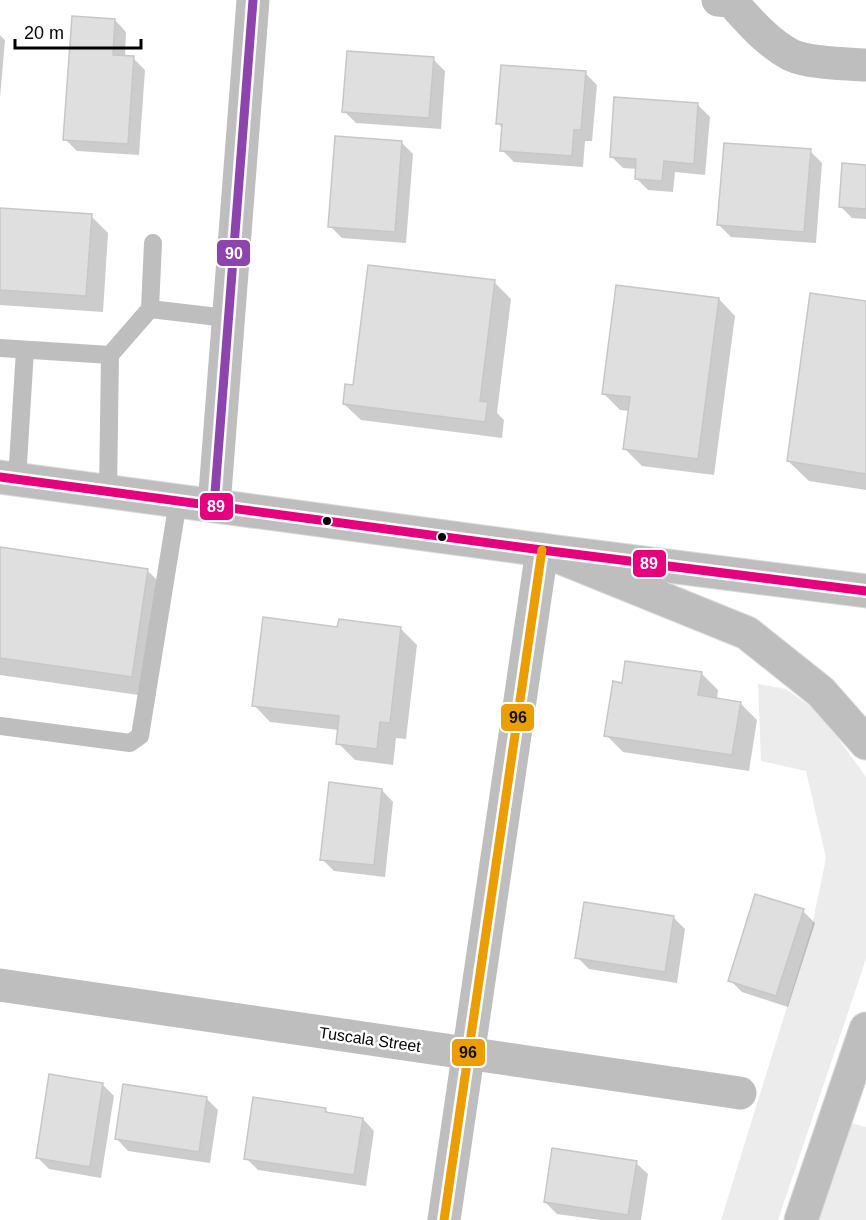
<svg xmlns="http://www.w3.org/2000/svg" width="866" height="1220" viewBox="0 0 866 1220" font-family="Helvetica,sans-serif">
  <style>
    .green { fill: #ececec }
    .shadow { fill: #0003 }
    .building { fill: #dfdfdf; stroke: #c7c7c7; stroke-width: 1.5 }
    .lines { fill: none; stroke-linecap: round; stroke-linejoin: round }
    .primary-casing { stroke: #dbdbdb; stroke-width: 35 }
    .highway-casing { stroke: #dbdbdb; stroke-width: 35 }
    .lane { stroke: #bebebe; stroke-width: 18 }
    .street { stroke: #bebebe; stroke-width: 33 }
    .primary { stroke: #bebebe; stroke-width: 33 }
    .highway { stroke: #bebebe; stroke-width: 33 }
    .bus-1-casing { stroke: #fff; stroke-width: 14 }
    .bus-2-casing { stroke: #fff; stroke-width: 14 }
    .bus-3-casing { stroke: #fff; stroke-width: 14 }
    .bus-1 { stroke: #e5007d; stroke-width: 9 }
    .bus-2 { stroke: #8e44ad; stroke-width: 9 }
    .bus-3 { stroke: #eb9e00; stroke-width: 9 }
    .bus-dot { fill: #000; stroke: #fff; stroke-width: 2 }
    .labels { text-anchor: middle; stroke-width: 5; stroke-linejoin: round; paint-order: stroke }
    .street-label { font-size: 16px; fill: #000; stroke: #fff }
    .line-badge { stroke: #fff; stroke-width: 2 }
    .badge-label { font-size: 16px; text-anchor: middle; font-weight: bold; fill: #fff }
    .pale-badge-label { font-size: 16px; text-anchor: middle; font-weight: bold; fill: #111 }
  </style>
  <rect width="100%" height="100%" fill="#fff"/>
  <!-- green -->
  <path class="green" d="M 758,684 L 786,689 L 820,713 L 866,777 L 866,959 L 778,1220 L 721,1220 L 812,926 L 826,858 L 806,771 L 761,761 Z
    M 851,1123 L 866,1127 L 866,1220 L 816,1220 Z"/>
  <!-- shadow -->
  <path class="shadow" d="M 115,20 L 126,32 L 125,57 L 133,58 L 145,70 L 139,155 L 77,151 L 65,139 Z
    M 0,35 L 5,40 L 0,98 Z
    M 433,59 L 445,71 L 441,129 L 356,123 L 344,111 Z
    M 585,73 L 597,85 L 592,141 L 585,141 L 583,167 L 514,162 L 502,150 L 503,129 L 498,123 Z
    M 698,105 L 710,117 L 705,175 L 675,172 L 673,192 L 648,190 L 636,178 L 637,169 L 623,168 L 611,156 Z
    M 401,142 L 413,154 L 406,243 L 342,238 L 330,226 Z
    M 810,151 L 822,163 L 816,243 L 731,237 L 719,225 Z
    M 866,167 L 866,219 L 852,218 L 840,206 Z
    M 0,210 L 91,216 L 108,233 L 103,312 L 0,305 Z
    M 494,282 L 511,299 L 497,413 L 504,420 L 502,438 L 361,420 L 344,404 L 355,387 Z
    M 719,299 L 735,316 L 714,475 L 642,466 L 625,449 L 630,411 L 620,410 L 603,393 Z
    M 866,303 L 866,490 L 809,481 L 788,461 Z
    M 0,548 L 147,570 L 168,591 L 152,697 L 0,675 Z
    M 400,628 L 417,645 L 406,739 L 396,738 L 393,765 L 355,760 L 338,743 L 339,730 L 270,722 L 254,705 L 339,629 Z
    M 701,673 L 718,690 L 717,699 L 740,703 L 757,720 L 749,771 L 623,752 L 606,735 L 623,684 Z
    M 382,790 L 393,802 L 385,877 L 334,871 L 322,859 Z
    M 803,911 L 815,923 L 788,1007 L 742,992 L 730,980 Z
    M 673,917 L 685,929 L 677,983 L 589,969 L 577,957 Z
    M 102,1084 L 114,1096 L 101,1178 L 49,1169 L 38,1158 Z
    M 206,1098 L 218,1110 L 210,1163 L 128,1151 L 117,1139 Z
    M 325,1109 L 330,1114 L 363,1119 L 374,1131 L 366,1186 L 258,1170 L 246,1158 Z
    M 636,1163 L 648,1174 L 641,1220 L 600,1220 L 557,1214 L 545,1202 Z"/>
  <!-- building -->
  <path class="building" d="M 72,16 L 115,19 L 113,55 L 134,56 L 128,144 L 63,140 Z
    M 347,51 L 434,57 L 429,118 L 342,112 Z
    M 501,65 L 586,71 L 581,130 L 574,130 L 572,156 L 500,151 L 502,124 L 496,124 Z
    M 614,97 L 698,103 L 694,164 L 664,161 L 662,181 L 635,179 L 636,159 L 610,157 Z
    M 335,136 L 402,141 L 395,232 L 328,227 Z
    M 724,143 L 811,149 L 804,232 L 717,225 Z
    M 842,163 L 866,165 L 866,209 L 839,207 Z
    M 0,208 L 92,214 L 86,296 L 0,290 Z
    M 368,265 L 495,280 L 480,401 L 488,402 L 485,422 L 343,404 L 345,384 L 353,385 Z
    M 616,285 L 719,298 L 698,459 L 623,449 L 630,397 L 602,394 Z
    M 810,293 L 866,301 L 866,474 L 787,461 Z
    M 0,547 L 148,569 L 132,677 L 0,658 Z
    M 263,617 L 337,627 L 339,619 L 401,627 L 390,723 L 380,722 L 377,749 L 336,744 L 339,716 L 252,706 Z
    M 625,661 L 702,672 L 698,695 L 741,702 L 732,755 L 604,736 L 613,681 L 622,683 Z
    M 329,782 L 382,789 L 374,865 L 320,860 Z
    M 755,894 L 804,909 L 776,996 L 728,981 Z
    M 584,902 L 674,916 L 665,972 L 575,958 Z
    M 49,1074 L 103,1083 L 90,1167 L 36,1158 Z
    M 123,1084 L 207,1097 L 199,1152 L 115,1139 Z
    M 253,1097 L 326,1108 L 325,1112 L 363,1118 L 354,1175 L 244,1159 Z
    M 552,1148 L 637,1161 L 628,1215 L 544,1202 Z"/>
  <g class="lines">
    <!-- primary casing -->
    <g class="primary-casing">
      <path id="primary" d="M 0,477 L 542,550 L 866,591"/>
    </g>
    <!-- highway casing -->
    <g class="highway-casing">
      <path id="highway" d="M 542,550 L 747,633 L 821,692 L 866,743
        M 801,1220 L 866,1029"/>
    </g>
    <!-- lane -->
    <path class="lane" d="M 150,309 L 153,243
      M 0,348 L 110,355 L 150,309 L 227,318
      M 17,480 L 25,350
      M 108,492 L 110,355
      M 0,726 L 130,743 L 140,736 L 178,501"/>
    <!-- street -->
    <path class="street" d="M 718,0 L 731,1 C 749,21 767,42 791,55 C 807,63 847,64 866,65
      M 214,506 L 253,0
      M 0,985 L 740,1093
      M 444,1220 L 542,550"/>
    <!-- primary -->
    <use href="#primary" class="primary"/>
    <!-- highway -->
    <use href="#highway" class="highway"/>
    <!-- bus-1 casing -->
    <g class="bus-1-casing">
      <path id="bus-1" d="M 0,477 L 542,550 L 866,591"/>
    </g>
    <!-- bus-2 casing -->
    <g class="bus-2-casing">
      <path id="bus-2" d="M 214,506 L 253,0"/>
    </g>
    <!-- bus-3 casing -->
    <g class="bus-3-casing">
      <path id="bus-3" d="M 444,1220 L 542,550"/>
    </g>
    <!-- bus-1 -->
    <use href="#bus-1" class="bus-1"/>
    <!-- bus-2 -->
    <use href="#bus-2" class="bus-2"/>
    <!-- bus-3 -->
    <use href="#bus-3" class="bus-3"/>
  </g>
  <!-- markers -->
  <g class="bus-dot">
    <circle cx="327" cy="521" r="5"/>
    <circle cx="442" cy="537" r="5"/>
  </g>
  <g class="labels">
    <!-- street labels -->
    <g class="street-label">
      <text transform="translate(370 1039) rotate(8)" y="6">Tuscala Street</text>
    </g>
  </g>
  <g class="line-badge">
    <rect x="216" y="239" width="35" height="28" rx="6" fill="#8e44ad"/>
    <rect x="199" y="492" width="35" height="29" rx="6" fill="#e5007d"/>
    <rect x="632" y="549" width="35" height="29" rx="6" fill="#e5007d"/>
    <rect x="500" y="703" width="35" height="29" rx="6" fill="#eb9e00"/>
    <rect x="451" y="1038" width="35" height="29" rx="6" fill="#eb9e00"/>
  </g>
  <g class="badge-label">
    <text x="234" y="259">90</text>
    <text x="216" y="512">89</text>
    <text x="649" y="569">89</text>
  </g>
  <g class="pale-badge-label">
    <text x="518" y="723">96</text>
    <text x="468" y="1058">96</text>
  </g>
  <!-- scale -->
  <path d="M15 39v9h126v-9" fill="none" stroke="#000000" stroke-width="3"/>
  <text x="24" y="39" font-size="18" fill="#000000" stroke="#ffffff" stroke-width="4.5" paint-order="stroke">20 m</text>
</svg>
